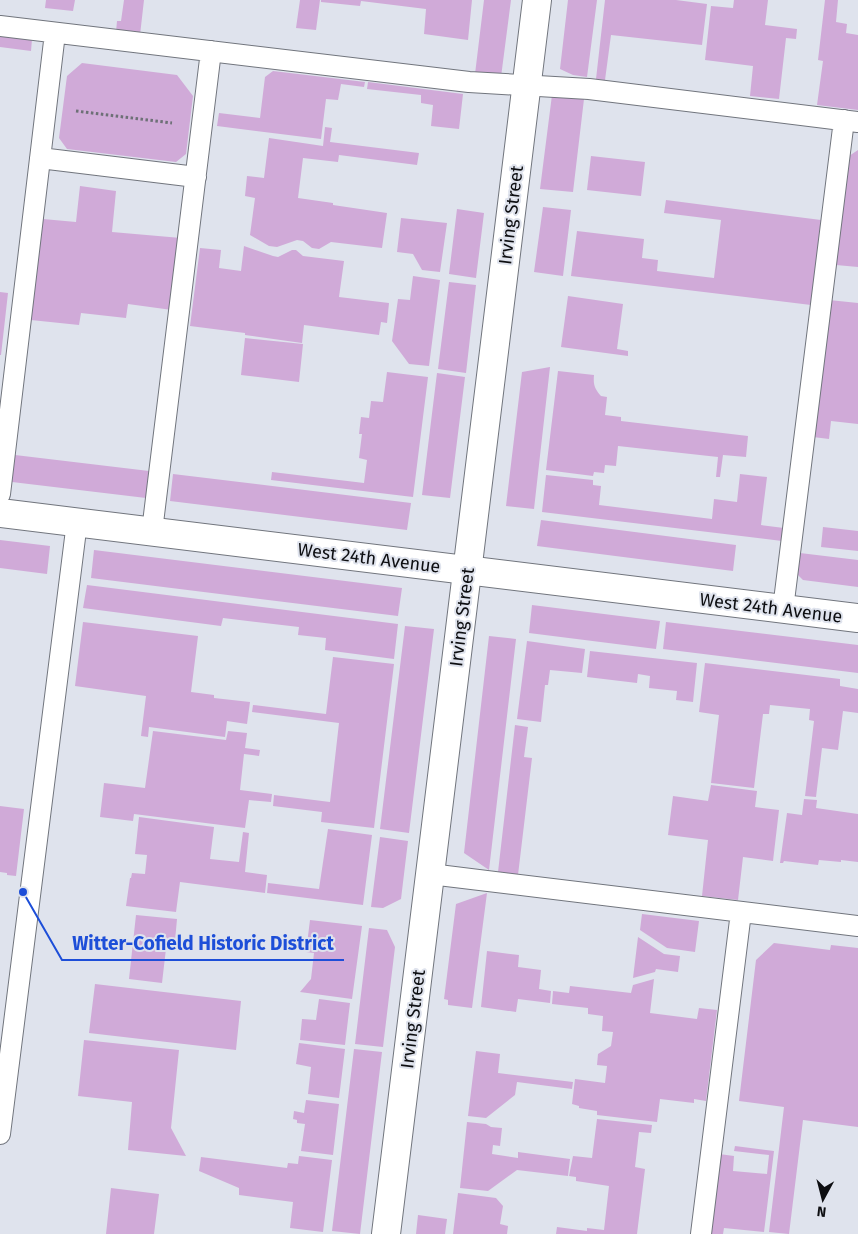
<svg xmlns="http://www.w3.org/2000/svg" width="858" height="1234" viewBox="0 0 858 1234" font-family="'Fira Sans',sans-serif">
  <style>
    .green { fill: #d0aad8 }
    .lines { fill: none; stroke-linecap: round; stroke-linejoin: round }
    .lane-casing { stroke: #71757d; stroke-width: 22 }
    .street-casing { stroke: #71757d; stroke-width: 30 }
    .secondary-casing { stroke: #71757d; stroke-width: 30 }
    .path { stroke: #6d7076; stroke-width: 3; stroke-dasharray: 2.5 2.5; stroke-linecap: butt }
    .lane { stroke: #fff; stroke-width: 20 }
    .street { stroke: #fff; stroke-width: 28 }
    .secondary { stroke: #fff; stroke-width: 28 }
    .labels { text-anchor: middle; stroke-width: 4; stroke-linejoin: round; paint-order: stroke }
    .street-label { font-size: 18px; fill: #0d0e11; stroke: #dfe3ed }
    .leader { fill: none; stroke: #1d4ed8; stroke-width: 2 }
    .callout-dot { fill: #1d4ed8; stroke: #dfe3ed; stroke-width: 2 }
    .callout-label { font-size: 19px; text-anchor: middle; font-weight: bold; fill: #1d4ed8; stroke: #dfe3ed; stroke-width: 4; stroke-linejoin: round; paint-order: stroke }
  </style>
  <rect width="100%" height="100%" fill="#dfe3ed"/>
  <!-- green -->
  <path class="green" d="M 46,0 L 75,0 L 73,11 L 45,8 Z
    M 124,0 L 144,0 L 140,35 L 116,32 L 117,21 L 121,21 Z
    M 300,0 L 320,0 L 316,30 L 296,28 Z
    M 321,0 L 472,0 L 468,40 L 424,34 L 426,9 L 361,1 L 360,6 L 321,2 Z
    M 484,0 L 511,0 L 501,77 L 475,74 Z
    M 568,0 L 597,0 L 587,77 L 573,75 L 560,69 Z
    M 605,0 L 676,0 L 707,4 L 702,45 L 611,35 L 605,80 L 596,79 Z
    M 734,0 L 768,0 L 765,25 L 797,29 L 796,39 L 786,38 L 779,99 L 750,96 L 753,66 L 705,60 L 711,6 L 733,8 Z
    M 825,0 L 838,0 L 836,22 L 847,24 L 846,33 L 858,35 L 858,110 L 817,105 L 823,61 L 818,60 Z
    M 0,35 L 32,39 L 31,51 L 0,47 Z
    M 82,63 L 177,75 L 193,96 L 186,154 L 176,162 L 67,149 L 59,138 L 67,76 Z
    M 273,71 L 365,82 L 364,87 L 341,84 L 338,100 L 326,99 L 321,139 L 217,126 L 219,113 L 260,118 L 265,77 Z
    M 368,82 L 463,94 L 459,129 L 431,126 L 433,105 L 421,103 L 421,95 L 367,89 Z
    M 552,95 L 584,99 L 573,192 L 540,189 Z
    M 325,127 L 332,128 L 330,142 L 419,153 L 417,165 L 339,155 L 338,162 L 303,158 L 298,198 L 333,203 L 333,205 L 387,213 L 382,248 L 331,242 L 319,249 L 312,248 L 303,241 L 297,240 L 277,247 L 269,246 L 250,235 L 255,198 L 245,196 L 247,176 L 264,178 L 269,138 L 323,146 Z
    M 858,150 L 858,267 L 836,265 L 849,156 Z
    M 591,156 L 645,162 L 641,196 L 587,190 Z
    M 80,186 L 116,191 L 112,232 L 181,238 L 172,310 L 128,304 L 126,318 L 81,313 L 79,325 L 31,320 L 43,219 L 76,222 Z
    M 666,200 L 821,220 L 811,305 L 571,276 L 577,231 L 644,239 L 642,258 L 658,260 L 657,271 L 714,278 L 721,220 L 664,213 Z
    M 543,207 L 571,210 L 563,276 L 534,272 Z
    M 457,209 L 484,213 L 476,278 L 449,274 Z
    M 401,218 L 447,223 L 440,272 L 422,270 L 413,254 L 397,252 Z
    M 244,246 L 273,256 L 278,257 L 292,250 L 296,250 L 303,256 L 344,261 L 339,297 L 389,303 L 387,323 L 381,322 L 379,335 L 304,325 L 302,343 L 245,335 L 245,333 L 190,326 L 200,248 L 221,250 L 219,268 L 241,271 Z
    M 413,276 L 440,280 L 429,366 L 409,364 L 392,341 L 398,299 L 410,300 Z
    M 449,282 L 476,285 L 466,373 L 438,369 Z
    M 0,292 L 8,293 L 1,355 L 0,355 Z
    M 568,296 L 623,304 L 617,349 L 628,351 L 628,356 L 561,347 Z
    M 829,300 L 858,303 L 858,424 L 831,421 L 829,439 L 813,437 Z
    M 245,338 L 303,344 L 299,382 L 241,375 Z
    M 550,367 L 534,509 L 506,506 L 522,372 Z
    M 558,371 L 594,375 C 593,385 595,389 601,396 L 607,397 L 605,415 L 621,417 L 621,421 L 748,436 L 746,457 L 723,455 L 720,477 L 716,477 L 718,457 L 618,446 L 616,466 L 605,465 L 604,473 L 594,472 L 593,476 L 546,470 Z
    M 387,372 L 428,377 L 413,497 L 271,480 L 272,472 L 364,483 L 367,460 L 359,458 L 362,434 L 359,434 L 361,417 L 369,418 L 371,401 L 383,402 Z
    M 437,373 L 465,377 L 450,498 L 422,495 Z
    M 15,455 L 149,471 L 146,498 L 12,482 Z
    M 173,474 L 411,503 L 407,530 L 170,501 Z
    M 740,474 L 767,477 L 761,525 L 784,528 L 782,541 L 542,512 L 546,475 L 593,480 L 593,485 L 601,486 L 599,505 L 712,519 L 714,499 L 737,502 Z
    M 541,520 L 736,545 L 733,571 L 537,546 Z
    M 823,527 L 858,531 L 858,551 L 821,547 Z
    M 0,540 L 50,546 L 47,574 L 0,568 Z
    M 94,550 L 402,588 L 398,616 L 91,578 Z
    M 800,553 L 858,560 L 858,587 L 803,580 L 798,575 Z
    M 87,585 L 398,624 L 394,659 L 325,650 L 326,638 L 298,635 L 299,627 L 223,618 L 221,626 L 83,608 Z
    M 532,605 L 660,621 L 656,649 L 529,633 Z
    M 83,622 L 198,636 L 191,692 L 214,695 L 214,698 L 250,702 L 247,724 L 227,721 L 225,737 L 149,727 L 148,737 L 141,736 L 146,696 L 75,686 Z
    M 666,622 L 858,645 L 858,673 L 663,649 Z
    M 405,626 L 434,629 L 409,833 L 380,829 Z
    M 489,636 L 516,639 L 489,870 L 464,853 Z
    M 527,641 L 585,649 L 582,673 L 550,670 L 548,685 L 545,685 L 541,722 L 517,719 Z
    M 590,651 L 697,663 L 693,702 L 676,700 L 677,691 L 649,688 L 650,676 L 638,674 L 637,683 L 587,677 Z
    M 333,657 L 394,664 L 374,828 L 321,822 L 322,812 L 273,806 L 274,795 L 330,802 L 339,723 L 252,712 L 253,705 L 326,714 Z
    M 705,663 L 840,679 L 840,686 L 858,689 L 858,713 L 843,711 L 838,750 L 822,748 L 816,797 L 805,796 L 814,721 L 809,720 L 810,709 L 770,705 L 769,714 L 763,714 L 754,788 L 711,783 L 719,715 L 699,712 Z
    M 515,725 L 528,727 L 524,757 L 532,758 L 518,875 L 498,872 Z
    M 153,731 L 226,740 L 228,731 L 247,733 L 245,748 L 260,750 L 259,756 L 244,754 L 240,790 L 272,794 L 271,802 L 249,800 L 245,828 L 134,814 L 133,821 L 100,817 L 104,783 L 145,788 Z
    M 711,785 L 757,791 L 755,807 L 779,810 L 773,861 L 743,857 L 738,900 L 702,896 L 708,840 L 668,835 L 673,796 L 708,801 Z
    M 804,799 L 817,800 L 816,808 L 858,814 L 858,862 L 841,860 L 841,862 L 819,860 L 818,865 L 784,861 L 783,863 L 780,863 L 787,813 L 802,815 Z
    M 0,806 L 24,809 L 16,876 L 7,875 L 7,873 L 0,872 Z
    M 139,817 L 214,827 L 210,859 L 239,862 L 243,832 L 249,833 L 245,872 L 267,875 L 265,893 L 180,882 L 176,912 L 126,906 L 130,878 L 131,878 L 132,873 L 145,874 L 147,855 L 135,854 Z
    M 328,829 L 372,835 L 363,905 L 267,893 L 268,883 L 319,889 Z
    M 380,837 L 408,841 L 401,899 L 383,908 L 371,907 Z
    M 487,893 L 472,1008 L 448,1005 L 448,1000 L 444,999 L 456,904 Z
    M 642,914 L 699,921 L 695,952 L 667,948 L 640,930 Z
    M 136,915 L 177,919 L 175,941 L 167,940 L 162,983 L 129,979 Z
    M 310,920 L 362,926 L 352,999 L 300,992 L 311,979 L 314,953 L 306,952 Z
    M 369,928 L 387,930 L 395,947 L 383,1047 L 355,1044 Z
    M 638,937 L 664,954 L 680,956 L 678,972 L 656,969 L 655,972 L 633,978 Z
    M 774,943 L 830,950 L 831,945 L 858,948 L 858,1127 L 803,1120 L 789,1234 L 769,1232 L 784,1107 L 739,1101 L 756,960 Z
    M 487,951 L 519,955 L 518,967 L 541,970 L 539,989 L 551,991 L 550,1003 L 518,999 L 516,1012 L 481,1007 Z
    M 654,979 L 650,1013 L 697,1019 L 699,1008 L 717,1010 L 706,1101 L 694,1099 L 694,1103 L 660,1099 L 657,1122 L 597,1115 L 597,1111 L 579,1108 L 579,1106 L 572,1104 L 575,1079 L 605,1083 L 607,1066 L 597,1065 L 598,1054 L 611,1046 L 613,1032 L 602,1031 L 603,1016 L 588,1014 L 588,1008 L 552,1004 L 553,991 L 569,993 L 570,986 L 631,993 L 633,985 Z
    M 95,984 L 241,1001 L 236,1050 L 89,1033 Z
    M 319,999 L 350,1003 L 345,1045 L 300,1040 L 302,1019 L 316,1020 Z
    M 84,1040 L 179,1050 L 171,1128 L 186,1156 L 128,1150 L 132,1102 L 78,1096 Z
    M 299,1043 L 345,1049 L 339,1098 L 308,1094 L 311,1067 L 296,1064 Z
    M 354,1049 L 382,1052 L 360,1234 L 332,1231 Z
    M 476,1051 L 500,1054 L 498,1073 L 573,1082 L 572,1089 L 517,1082 L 515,1095 L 486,1118 L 468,1116 Z
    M 306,1100 L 339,1104 L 333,1155 L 301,1151 L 305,1124 L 297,1123 L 297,1120 L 293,1119 L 294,1111 L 304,1113 Z
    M 597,1119 L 652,1125 L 651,1133 L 639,1132 L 635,1167 L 645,1169 L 637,1234 L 556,1234 L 557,1227 L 587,1231 L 587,1228 L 604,1230 L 609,1186 L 576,1181 L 576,1177 L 569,1176 L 573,1156 L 592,1158 Z
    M 467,1122 L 486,1124 L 491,1127 L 502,1128 L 500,1146 L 493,1145 L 492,1154 L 518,1158 L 518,1152 L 570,1159 L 568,1176 L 517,1170 L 488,1191 L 460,1188 Z
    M 735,1146 L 774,1151 L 764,1232 L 724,1228 L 723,1234 L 710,1234 L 719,1154 L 734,1156 L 733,1171 L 767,1174 L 769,1155 L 734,1151 Z
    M 299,1156 L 332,1160 L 323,1232 L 290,1228 L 293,1202 L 239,1195 L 239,1188 L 199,1171 L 201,1157 L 287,1168 L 288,1163 L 298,1164 Z
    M 111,1188 L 159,1194 L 154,1234 L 106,1234 Z
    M 458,1193 L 496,1198 L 503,1206 L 500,1224 L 508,1226 L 507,1234 L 453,1234 Z
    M 418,1215 L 447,1219 L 445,1234 L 416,1234 Z"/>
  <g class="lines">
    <!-- lane casing -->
    <g class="lane-casing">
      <path id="lane" d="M 0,26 L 469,82 L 589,89 L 858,122
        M 40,158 L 196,177
        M 0,494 L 55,33
        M 152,531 L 211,51
        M 783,609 L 844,120
        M 430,874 L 858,926
        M 0,1134 L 77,522
        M 701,1234 L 741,912"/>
    </g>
    <!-- street casing -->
    <g class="street-casing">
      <path id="street" d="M 0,513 L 858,618"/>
    </g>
    <!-- secondary casing -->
    <g class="secondary-casing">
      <path id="secondary" d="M 386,1234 L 537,0"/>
    </g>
    <!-- path -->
    <path class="path" d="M 76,111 L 172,123"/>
    <!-- lane -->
    <use href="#lane" class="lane"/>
    <!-- street -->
    <use href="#street" class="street"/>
    <!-- secondary -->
    <use href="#secondary" class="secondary"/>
  </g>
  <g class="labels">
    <!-- street labels -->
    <g class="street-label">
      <text transform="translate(511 215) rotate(-83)" y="6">Irving Street</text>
      <text transform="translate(369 558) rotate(7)" y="6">West 24th Avenue</text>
      <text transform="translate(771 608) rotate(7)" y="6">West 24th Avenue</text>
      <text transform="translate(462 617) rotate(-83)" y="6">Irving Street</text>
      <text transform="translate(413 1019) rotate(-83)" y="6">Irving Street</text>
    </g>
  </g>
  <!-- callouts -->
  <path class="leader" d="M23 892L62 960H344"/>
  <circle class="callout-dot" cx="23" cy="892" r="5"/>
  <g class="callout-label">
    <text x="203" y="950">Witter-Cofield Historic District</text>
  </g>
  <!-- north arrow -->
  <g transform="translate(823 1199) rotate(187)" stroke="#dfe3ed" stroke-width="4" paint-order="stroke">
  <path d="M0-4L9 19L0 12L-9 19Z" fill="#0d0e11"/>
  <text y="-8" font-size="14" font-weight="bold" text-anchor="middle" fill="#0d0e11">N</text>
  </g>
</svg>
